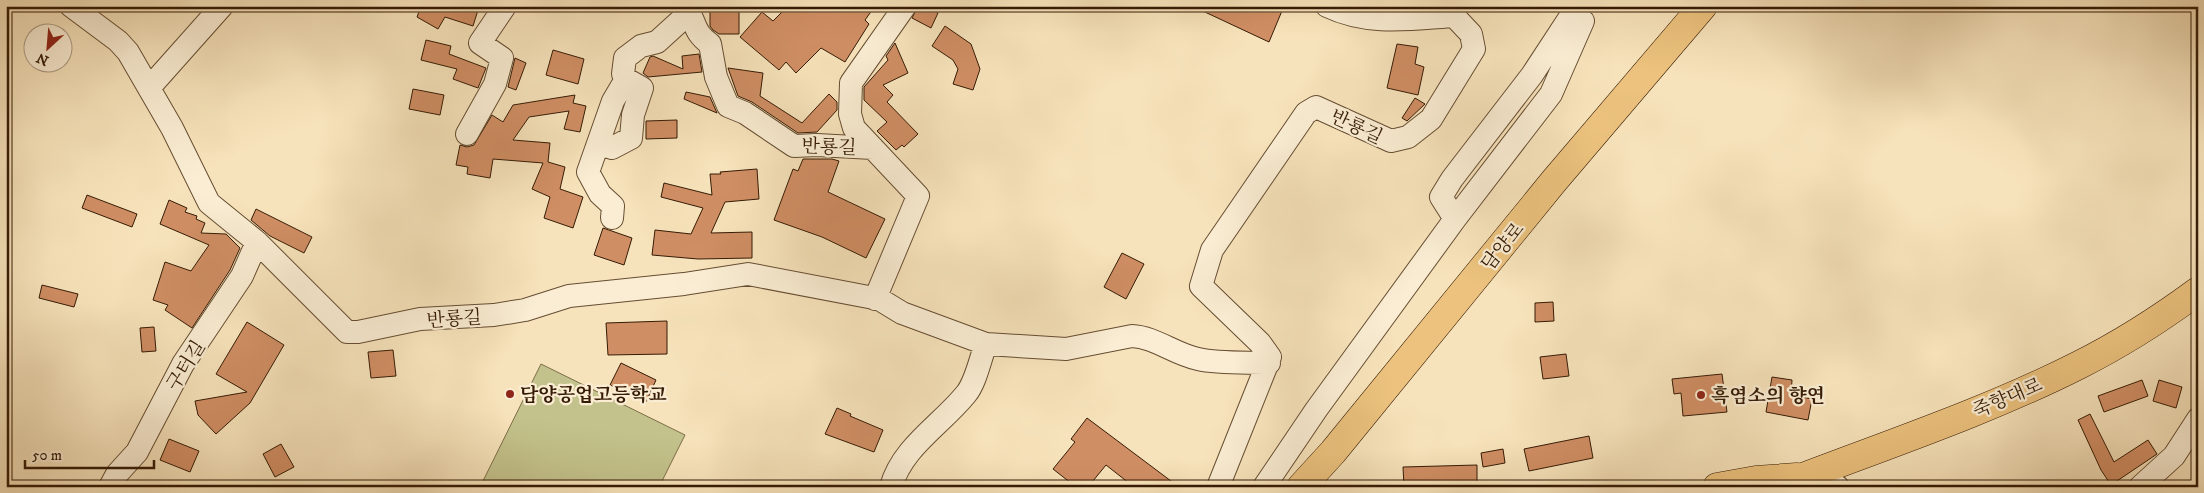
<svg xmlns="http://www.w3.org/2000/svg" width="2204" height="493" viewBox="0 0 2204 493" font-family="'IM FELL DW Pica','Noto Serif KR',serif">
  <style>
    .green { fill: #c3c28c; stroke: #7c6e48 }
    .building { fill: #d08e64; stroke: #351b05 }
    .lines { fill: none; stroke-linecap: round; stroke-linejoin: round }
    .minor-casing { stroke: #664d32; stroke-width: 24 }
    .major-casing { stroke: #351b05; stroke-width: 29 }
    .minor { stroke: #faedd3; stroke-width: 22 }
    .major { stroke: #ecc27e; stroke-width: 28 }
    .poi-dot { fill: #8f2418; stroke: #faedd3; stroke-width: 2 }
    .labels { text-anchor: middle; stroke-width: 4.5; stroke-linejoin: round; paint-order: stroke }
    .street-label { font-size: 19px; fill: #351b05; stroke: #faedd3 }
    .poi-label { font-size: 19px; font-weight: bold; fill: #351b05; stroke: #faedd3; text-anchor: start }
  </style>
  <rect width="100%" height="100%" fill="#f7e3bb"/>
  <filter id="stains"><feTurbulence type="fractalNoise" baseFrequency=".004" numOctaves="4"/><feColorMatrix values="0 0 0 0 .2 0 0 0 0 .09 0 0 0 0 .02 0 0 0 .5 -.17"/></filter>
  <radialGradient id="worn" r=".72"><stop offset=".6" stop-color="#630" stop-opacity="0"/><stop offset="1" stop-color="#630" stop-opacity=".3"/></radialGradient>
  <!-- green -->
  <path class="green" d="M 541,364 L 685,435 L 659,487 L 480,487 Z"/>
  <!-- building -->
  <path class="building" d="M 421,6 L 467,6 L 478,10 L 473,26 L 445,17 L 438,29 L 417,17 Z
    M 788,6 L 875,6 L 865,20 L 869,24 L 845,62 L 821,48 L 796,73 L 786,62 L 779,70 L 740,37 L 762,12 L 773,21 Z
    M 918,6 L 925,6 L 938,13 L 931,28 L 912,18 Z
    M 1192,6 L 1284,6 L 1269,42 Z
    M 710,10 L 739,10 L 739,34 L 719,34 L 713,30 L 710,26 Z
    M 945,26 L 971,44 L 980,69 L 973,90 L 953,84 L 958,69 L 953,60 L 932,46 Z
    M 426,40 L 451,46 L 449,54 L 486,68 L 478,88 L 453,79 L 457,69 L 421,60 Z
    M 895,43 L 908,73 L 883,85 L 893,95 L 887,102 L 918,134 L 904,147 L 902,145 L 896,150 L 877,131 L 887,122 L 864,100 L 864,87 L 888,60 L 886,56 Z
    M 1397,44 L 1418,47 L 1415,64 L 1424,67 L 1418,95 L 1387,88 Z
    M 553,50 L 584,59 L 578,84 L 546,75 Z
    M 699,54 L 702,72 L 648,77 L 643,73 L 650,57 L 653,56 L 683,69 L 682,56 Z
    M 515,58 L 526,63 L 516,90 L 508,87 Z
    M 728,68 L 763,73 L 760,96 L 802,123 L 829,94 L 837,102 L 837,110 L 817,132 L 798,133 L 752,102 L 738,96 Z
    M 413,89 L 444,95 L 440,115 L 409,109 Z
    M 686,92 L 710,97 L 717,113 L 684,99 Z
    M 575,95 L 573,103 L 586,106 L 580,132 L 564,129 L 569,111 L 529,117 L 513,140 L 550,143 L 548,162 L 565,167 L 560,189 L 583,197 L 573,228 L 544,218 L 550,197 L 532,189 L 543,163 L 493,159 L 490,178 L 467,174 L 468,167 L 456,165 L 460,145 L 467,147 L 474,145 L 492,115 L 503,122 L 513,105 Z
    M 1415,98 L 1425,104 L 1407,121 L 1402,118 Z
    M 677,120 L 677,138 L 646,139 L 646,121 Z
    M 803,159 L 832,159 L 839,161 L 828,192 L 885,219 L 866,258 L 822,237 L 774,220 L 793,169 L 798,171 Z
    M 757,169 L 759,199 L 725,202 L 711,233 L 752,232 L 752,258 L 698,259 L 652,255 L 655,230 L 691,234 L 703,208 L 661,197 L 664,183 L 712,195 L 710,174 L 721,174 L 720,172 Z
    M 87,195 L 137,214 L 132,227 L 82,208 Z
    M 169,200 L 187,208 L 185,212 L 197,216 L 196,219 L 205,223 L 201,233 L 226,234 L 240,248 L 230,270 L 192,328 L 165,310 L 168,305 L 153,300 L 165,262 L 191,271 L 209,245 L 160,224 Z
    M 256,209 L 312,237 L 304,253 L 270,236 L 251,220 Z
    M 603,228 L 632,238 L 624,265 L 594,255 Z
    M 1122,253 L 1144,264 L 1126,299 L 1104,287 Z
    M 42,285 L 78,294 L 74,307 L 39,298 Z
    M 1553,302 L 1554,321 L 1535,322 L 1535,303 Z
    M 667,321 L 667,354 L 608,355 L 606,323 Z
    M 247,322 L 284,345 L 250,403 L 216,434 L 198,415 L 195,401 L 247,392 L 216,374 Z
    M 154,327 L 156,351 L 142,352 L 140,328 Z
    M 393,350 L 396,376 L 371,378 L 368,352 Z
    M 1566,354 L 1569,376 L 1543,379 L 1540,357 Z
    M 621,363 L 656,380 L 646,402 L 610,385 Z
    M 1722,374 L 1727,412 L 1683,416 L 1681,393 L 1674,394 L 1672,379 Z
    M 1772,377 L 1792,380 L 1791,395 L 1812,399 L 1808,420 L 1766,412 Z
    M 2142,380 L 2148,396 L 2104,412 L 2098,396 Z
    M 2159,380 L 2182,387 L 2176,408 L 2153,401 Z
    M 837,408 L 851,414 L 850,416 L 883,430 L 874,452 L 825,434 Z
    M 2090,414 L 2114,462 L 2148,440 L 2157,454 L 2111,485 L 2101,470 L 2078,420 Z
    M 1087,418 L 1179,487 L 1134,487 L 1106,465 L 1088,487 L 1076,487 L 1053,469 L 1075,442 L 1071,439 Z
    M 1589,436 L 1593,458 L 1529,471 L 1524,449 Z
    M 169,439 L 199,451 L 190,472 L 160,460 Z
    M 281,444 L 294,467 L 275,477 L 263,454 Z
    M 1503,449 L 1505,463 L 1483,467 L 1481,453 Z
    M 1477,465 L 1477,487 L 1404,487 L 1403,467 Z"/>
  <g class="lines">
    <!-- minor casing -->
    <g class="minor-casing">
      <path id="minor" d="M 71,6 L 118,41 L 128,52 L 172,128 L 209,203 L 257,242 L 347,332 L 358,332 L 420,319 L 494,315 L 525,310 L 569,296 L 684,284 L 748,274 L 879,299 L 902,313 L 986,344 L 1066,349 L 1132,336 C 1155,337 1174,354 1198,359 C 1220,364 1246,362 1269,363
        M 685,6 C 697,22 692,31 710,44 L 716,77 L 728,106 L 745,113 L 794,146 L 817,145 L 873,148
        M 149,88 L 222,6
        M 467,134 L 495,84 L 502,58 L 480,43 L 505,6
        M 599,144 L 612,148 L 631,138 L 633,115 L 642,88 L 626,79
        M 612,218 L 613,206 L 600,194 L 588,172 L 613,101 L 626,79 L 623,74 L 625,58 L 641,46 L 657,42 L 690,12
        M 875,299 L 918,196 L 854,128 L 850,114 L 851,83 L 905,6
        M 1803,477 L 1838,487
        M 110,487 L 117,474 L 137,452 L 183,364 L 242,276 L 257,242
        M 891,487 C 902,447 941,425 966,394 C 976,382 980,359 986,344
        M 1218,487 L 1270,357 L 1260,343 L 1201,286 L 1212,250 L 1306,113 L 1316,107 L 1391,141 L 1408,137 L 1431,119 L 1474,49 L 1471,34 L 1454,16 C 1410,19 1369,26 1327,6
        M 1264,487 L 1316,410 L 1455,219 L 1551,94 L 1583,21 L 1576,16 L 1570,17 L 1532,75 L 1452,179 L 1441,197 L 1455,219
        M 2140,487 L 2174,456 L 2198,419"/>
    </g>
    <!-- major casing -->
    <g class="major-casing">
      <path id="major" d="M 1301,487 L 1333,452 L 1554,181 L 1703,6
        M 1717,487 L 1756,480 L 1797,477
        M 1777,487 C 1877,448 1982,414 2079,365 C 2121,344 2160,319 2198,291"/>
    </g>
    <!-- minor -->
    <use href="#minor" class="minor"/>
    <!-- major -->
    <use href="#major" class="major"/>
  </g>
  <!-- markers -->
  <g class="poi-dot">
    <circle cx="510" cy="394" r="5"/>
    <circle cx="1701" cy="395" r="5"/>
  </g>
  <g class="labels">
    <!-- street labels -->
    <g class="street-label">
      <text transform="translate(1357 126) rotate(25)" y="7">반룡길</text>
      <text transform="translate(829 146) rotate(2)" y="7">반룡길</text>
      <text transform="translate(1502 246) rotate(-51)" y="7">담양로</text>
      <text transform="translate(454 318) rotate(-4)" y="7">반룡길</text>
      <text transform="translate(185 365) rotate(-58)" y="7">구터길</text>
      <text transform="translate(2007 397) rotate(-23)" y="7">죽향대로</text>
    </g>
    <!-- poi labels -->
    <g class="poi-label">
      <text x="520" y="401">담양공업고등학교</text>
      <text x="1711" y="402">흑염소의 향연</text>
    </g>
  </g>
  <!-- margin -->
  <rect width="2204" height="493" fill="none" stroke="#f7e3bb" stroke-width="25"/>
  <rect x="8" y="8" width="2189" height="478" fill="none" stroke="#351b05" stroke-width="2.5"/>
  <rect x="12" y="12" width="2179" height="468" fill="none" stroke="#351b05"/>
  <!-- north arrow -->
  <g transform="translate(48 48) rotate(206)"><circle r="24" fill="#faedd3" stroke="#ab9981"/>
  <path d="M0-4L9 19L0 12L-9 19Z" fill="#8f2418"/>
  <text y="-8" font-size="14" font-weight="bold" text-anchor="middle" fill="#351b05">N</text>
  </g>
  <!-- scale -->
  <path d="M25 460v8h129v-8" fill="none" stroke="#351b05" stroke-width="2.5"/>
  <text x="32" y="460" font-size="15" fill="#351b05" stroke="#faedd3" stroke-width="4" paint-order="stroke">50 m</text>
  <rect width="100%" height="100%" filter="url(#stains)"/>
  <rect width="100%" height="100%" fill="url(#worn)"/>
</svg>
